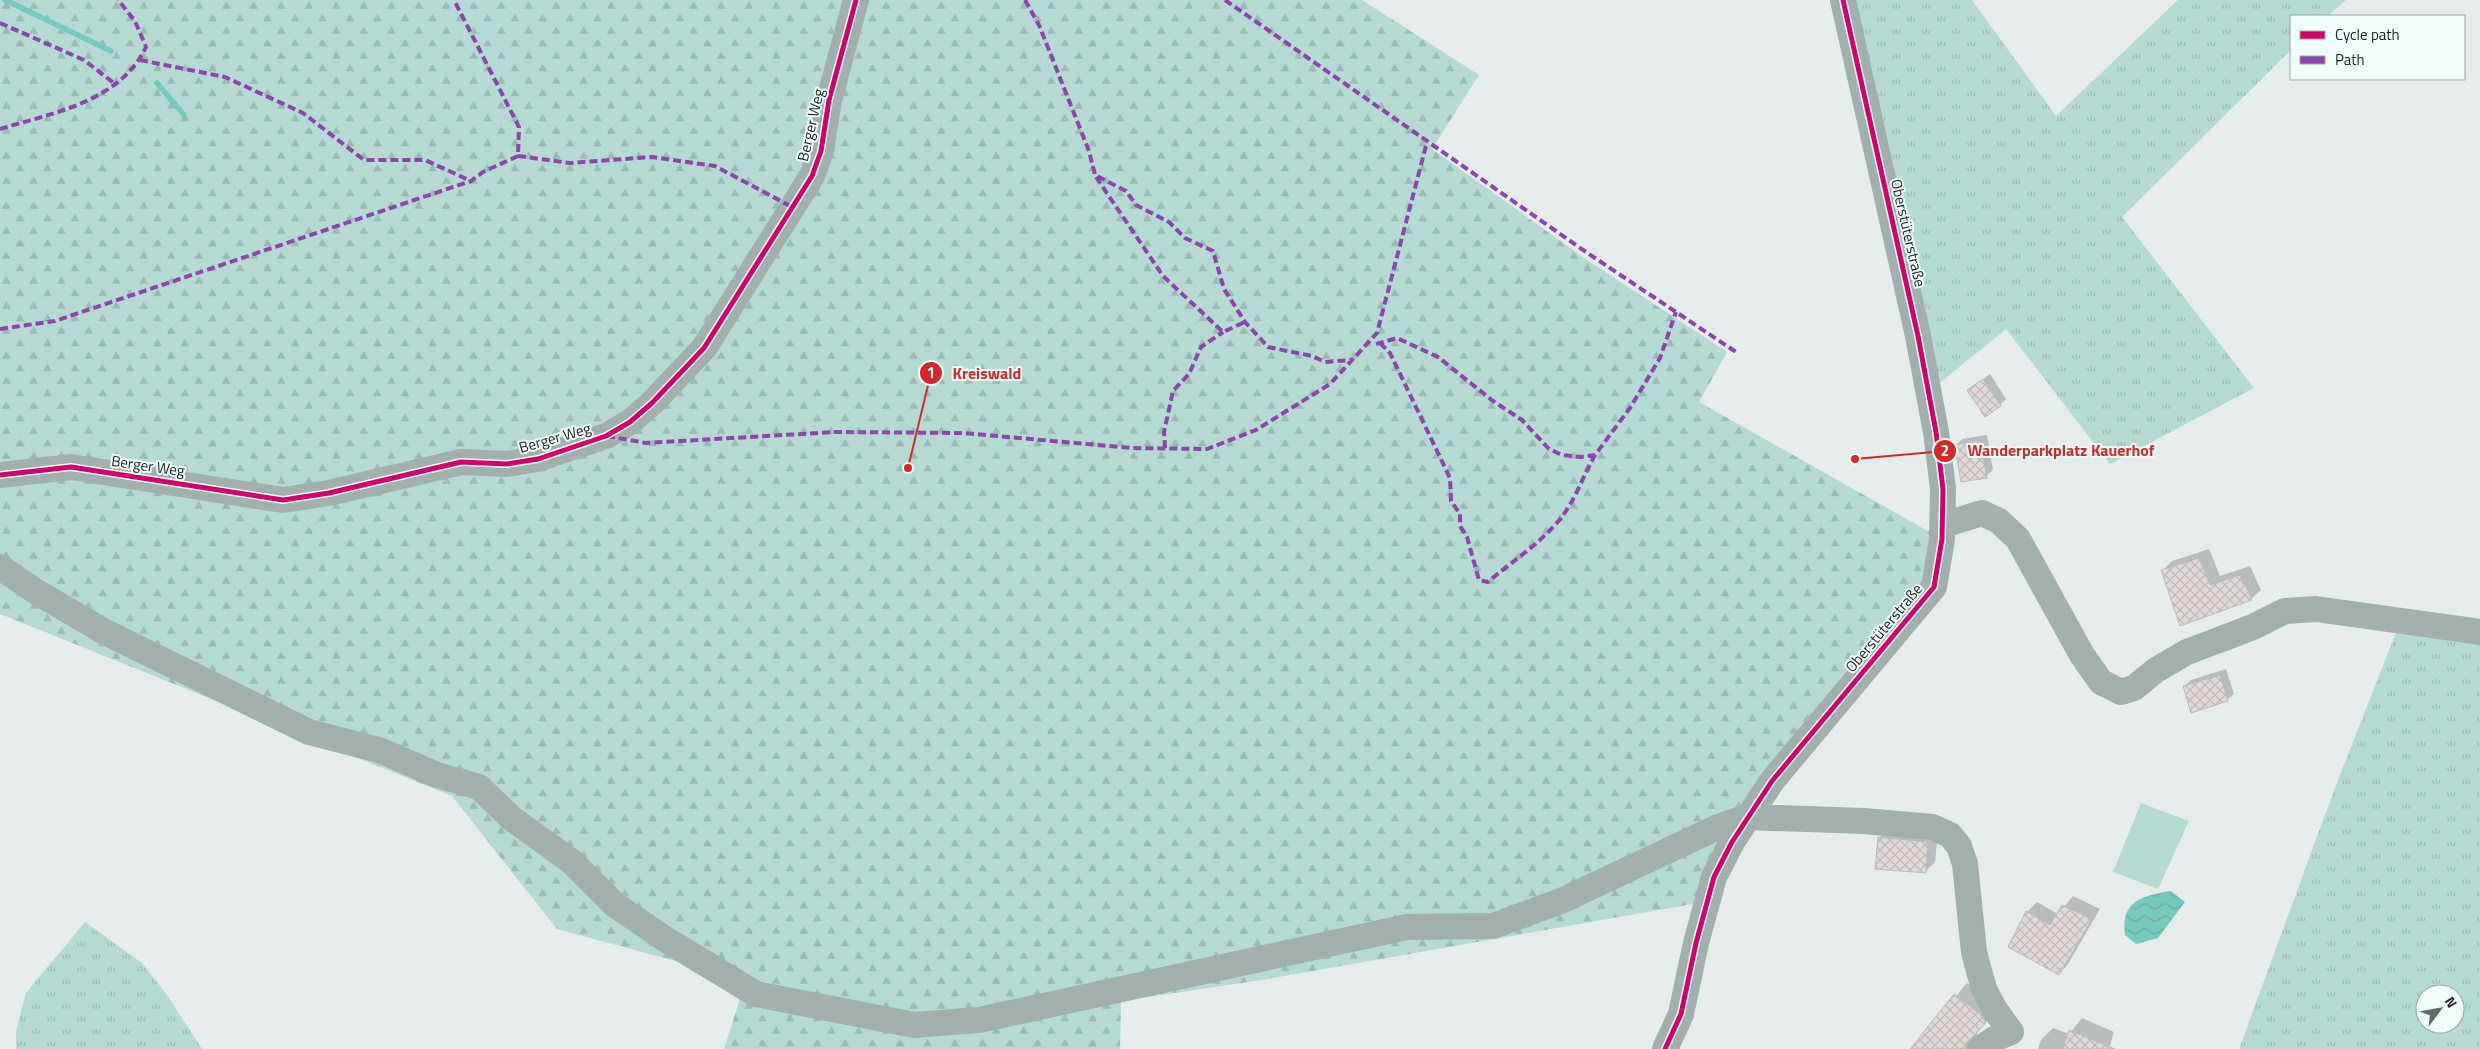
<svg xmlns="http://www.w3.org/2000/svg" width="2480" height="1049" viewBox="0 0 2480 1049" font-family="'Titillium Web',sans-serif">
  <style>
    .grass { fill: url(#grass-tufts); fill-rule: evenodd }
    .forest { fill: url(#forest-firs) }
    .pitch { fill: #b4dad3 }
    .water { fill: url(#water-waves) }
    .shadow { fill: #0003 }
    .lines { fill: none; stroke-linecap: round; stroke-linejoin: round }
    .stream { stroke: #75cabe; stroke-width: 5.5 }
    .building { fill: url(#building-cross-hatch); stroke: #babbbb }
    .minor { stroke: #a2b0ad; stroke-width: 26 }
    .quiet { stroke: #8e44ad; stroke-width: 4; stroke-dasharray: 8 4; stroke-linecap: butt }
    .cycleway-casing { stroke: #effdfa; stroke-width: 8 }
    .cycleway { stroke: #d6006c; stroke-width: 5 }
    .labels { text-anchor: middle; stroke-width: 4; stroke-linejoin: round; paint-order: stroke }
    .street-label { font-size: 15px; fill: #1f2423; stroke: #effdfa }
    .leader { fill: none; stroke: #d62828; stroke-width: 2 }
    .callout-dot { fill: #d62828; stroke: #effdfa; stroke-width: 2 }
    .mark-label { font-size: 15px; text-anchor: middle; font-weight: bold; fill: #fff }
    .callout-label { font-size: 16px; text-anchor: middle; font-weight: bold; fill: #d62828; stroke: #effdfa; stroke-width: 4; stroke-linejoin: round; paint-order: stroke }
  </style>
  <defs>
    <pattern id="grass-tufts" width="24" height="20" patternUnits="userSpaceOnUse" patternTransform="scale(1.25)"><rect width="24" height="20" fill="#b4dad3"/><path d="M3 7l-1-3M5 7V3M7 7l1-3M15 17l-1-3M17 17v-4M19 17l1-3" fill="none" stroke="#9abbb5"/></pattern>
    <pattern id="forest-firs" width="22" height="20" patternUnits="userSpaceOnUse" patternTransform="scale(1.25)"><rect width="22" height="20" fill="#b4dad3"/><path d="M5 1l3.5 6h-7zM16 11l3.5 6h-7z" fill="#9abbb5"/></pattern>
    <pattern id="water-waves" width="16" height="10" patternUnits="userSpaceOnUse" patternTransform="scale(1.25)"><rect width="16" height="10" fill="#75cabe"/><path d="M0 5q4-4 8 0t8 0" fill="none" stroke="#65ada3"/></pattern>
    <pattern id="building-cross-hatch" width="8" height="8" patternUnits="userSpaceOnUse" patternTransform="scale(1.25)"><rect width="8" height="8" fill="#e0d8d7"/><path d="M0 0l8 8M0 8l8-8" fill="none" stroke="#c0b9b8"/></pattern>
  </defs>
  <rect width="100%" height="100%" fill="#e5eceb"/>
  <!-- grass -->
  <path class="grass" d="M 1850,0 L 1972,0 L 2056,116 L 2178,0 L 2346,0 L 2328,16 L 2291,16 L 2291,50 L 2122,217 L 2254,388 L 2110,464 L 2006,329 L 1936,386 Z
    M 2399,625 L 2480,635 L 2480,1049 L 2239,1049 L 2336,785 ZM 2425,994 L 2455,994 L 2455,1024 L 2425,1024 Z
    M 85,922 L 142,963 L 167,995 L 202,1049 L 16,1049 L 16,1031 L 26,993 Z"/>
  <!-- forest -->
  <path class="forest" d="M 0,0 L 1362,0 L 1479,75 L 1432,149 L 1587,260 L 1727,352 L 1699,402 L 1935,535 L 1930,584 L 1723,841 L 1693,904 L 1262,980 L 1121,1001 L 1120,1049 L 724,1049 L 746,980 L 557,929 L 452,796 L 0,614 Z"/>
  <!-- pitch -->
  <path class="pitch" d="M 2141,803 L 2189,821 L 2158,889 L 2113,872 Z"/>
  <!-- water -->
  <path class="water" d="M 2171,891 L 2185,902 L 2158,938 L 2136,944 L 2125,935 C 2120,901 2143,895 2171,891 Z"/>
  <!-- shadow -->
  <path class="shadow" d="M 1990,374 L 2006,399 L 2000,405 L 1969,390 Z
    M 1987,435 L 1993,470 L 1986,476 L 1956,445 L 1962,439 Z
    M 2209,549 L 2220,576 L 2250,566 L 2261,590 L 2251,599 L 2162,571 L 2172,561 Z
    M 2226,669 L 2234,694 L 2227,700 L 2185,686 L 2191,680 Z
    M 1889,828 L 1938,832 L 1935,862 L 1925,872 L 1879,838 Z
    M 2073,896 L 2100,909 L 2068,964 L 2059,974 L 2027,912 L 2037,902 L 2058,914 Z
    M 1967,983 L 1992,1003 L 1997,1010 L 1978,1030 L 1976,1039 L 1983,1049 L 1912,1049 Z
    M 2082,1018 L 2114,1032 L 2109,1049 L 2038,1049 L 2041,1040 L 2053,1028 L 2069,1034 Z"/>
  <g class="lines">
    <!-- stream -->
    <path class="stream" d="M 5,0 L 111,51
      M 157,83 L 184,115"/>
  </g>
  <!-- building -->
  <path class="building" d="M 1983,379 L 2001,406 L 1985,417 L 1967,390 Z
    M 1980,440 L 1987,478 L 1961,482 L 1955,445 Z
    M 2199,558 L 2210,585 L 2240,575 L 2252,600 L 2180,626 L 2161,570 Z
    M 2220,675 L 2228,701 L 2191,713 L 2183,686 Z
    M 1878,837 L 1928,842 L 1926,873 L 1875,869 Z
    M 2062,905 L 2092,919 L 2059,975 L 2008,947 L 2026,911 L 2050,925 Z
    M 1954,994 L 1980,1014 L 1986,1023 L 1967,1042 L 1965,1049 L 1910,1049 Z
    M 2069,1030 L 2115,1049 L 2062,1049 Z"/>
  <g class="lines">
    <!-- minor -->
    <path class="minor" d="M 0,475 L 71,467 L 283,500 L 329,493 L 461,462 L 507,464 L 538,459 L 606,436 L 630,422 L 652,403 L 704,348 L 812,176 L 821,151 L 829,100 L 856,0
      M 1943,525 L 1982,513 L 1999,521 L 2018,539 L 2082,655 L 2101,682 L 2121,692 L 2134,688 L 2156,670 L 2187,652 L 2253,627 L 2285,611 L 2316,609 L 2480,632
      M 0,567 L 35,591 L 103,631 L 309,732 L 379,750 L 437,775 L 479,787 L 511,818 L 572,862 L 615,905 L 665,939 L 756,994 L 914,1025 L 979,1020 L 1407,927 L 1493,926 L 1561,901 L 1718,827 L 1747,817 L 1864,821 L 1932,827 L 1950,835 L 1959,846 L 1965,864 L 1974,952 L 1984,989 L 1995,1010 L 2011,1032 L 1994,1039 L 1980,1049
      M 1665,1049 L 1681,1014 L 1696,943 L 1714,877 L 1732,842 L 1772,781 L 1934,587 L 1942,539 L 1943,489 L 1936,432 L 1918,336 L 1843,0"/>
    <!-- quiet -->
    <path class="quiet" d="M 1025,0 L 1039,25 L 1089,151 L 1095,175 L 1126,191 L 1136,205 L 1169,222 L 1185,238 L 1213,251 L 1224,289 L 1245,322 L 1268,347 L 1312,356 L 1325,362 L 1351,360
      M 1225,0 L 1586,252 L 1736,352
      M 0,23 L 84,60 L 115,84
      M 140,60 L 225,77 L 303,113 L 364,160 L 425,160 L 471,181
      M 0,129 C 52,113 120,102 146,47 L 135,21 L 118,0
      M 518,156 L 570,163 L 652,157 L 715,166 L 792,207
      M 1096,177 L 1163,276 L 1223,332 L 1245,322
      M 0,329 L 55,321 L 471,181 L 483,172 L 518,156 L 519,127 L 454,0
      M 1380,343 L 1390,353 L 1450,478 L 1451,501 L 1460,514 L 1460,526 L 1467,537 L 1479,580 L 1488,582 C 1510,563 1535,547 1554,526 C 1573,507 1582,478 1595,455
      M 1376,344 L 1397,338 L 1438,357 L 1493,401 L 1522,420 L 1549,449 L 1562,455 L 1581,457 L 1595,455 L 1630,408 L 1660,358 L 1676,312
      M 607,436 L 646,443 L 835,432 L 963,433 L 1132,448 L 1207,449 L 1256,430 L 1330,384 L 1377,333 L 1427,142
      M 1165,448 L 1164,432 L 1173,391 L 1189,374 L 1201,347 L 1223,332"/>
    <!-- cycleway casing -->
    <g class="cycleway-casing">
      <path id="cycleway" d="M 0,475 L 71,467 L 283,500 L 329,493 L 461,462 L 507,464 L 538,459 L 606,436 L 630,422 L 652,403 L 704,348 L 812,176 L 821,151 L 829,100 L 856,0
        M 1665,1049 L 1681,1014 L 1696,943 L 1714,877 L 1732,842 L 1772,781 L 1934,587 L 1942,539 L 1943,489 L 1936,432 L 1918,336 L 1843,0"/>
    </g>
    <!-- cycleway -->
    <use href="#cycleway" class="cycleway"/>
  </g>
  <g class="labels">
    <!-- street labels -->
    <g class="street-label">
      <text transform="translate(811 125) rotate(-77)" y="5">Berger Weg</text>
      <text transform="translate(1908 233) rotate(77)" y="5">Oberstüterstraße</text>
      <text transform="translate(555 438) rotate(-16)" y="5">Berger Weg</text>
      <text transform="translate(148 466) rotate(8)" y="5">Berger Weg</text>
      <text transform="translate(1884 628) rotate(-50)" y="5">Oberstüterstraße</text>
    </g>
  </g>
  <!-- callouts -->
  <path class="leader" d="M908 468L931 373M1855 459L1945 451"/>
  <g class="callout-dot">
    <circle cx="908" cy="468" r="5"/>
    <circle cx="1855" cy="459" r="5"/>
    <circle cx="931" cy="373" r="12"/>
    <circle cx="1945" cy="451" r="12"/>
  </g>
  <g class="mark-label">
    <text x="931" y="378">1</text>
    <text x="1945" y="456">2</text>
  </g>
  <g class="callout-label">
    <text x="987" y="379">Kreiswald</text>
    <text x="2061" y="456">Wanderparkplatz Kauerhof</text>
  </g>
  <!-- legend -->
  <rect x="2290" y="15" width="175" height="65" fill="#effdfa" stroke="#9ca6a4"/>
  <rect x="2300" y="31" width="25" height="8" fill="#d6006c" stroke="#9ca6a4"/>
  <text x="2335" y="40" font-size="15" fill="#1f2423">Cycle path</text>
  <rect x="2300" y="56" width="25" height="8" fill="#8e44ad" stroke="#9ca6a4"/>
  <text x="2335" y="65" font-size="15" fill="#1f2423">Path</text>
  <!-- north arrow -->
  <g transform="translate(2440 1009) rotate(58)"><circle r="24" fill="#effdfa" stroke="#9ca6a4"/>
  <path d="M0-4L9 19L0 12L-9 19Z" fill="#646a69"/>
  <text y="-8" font-size="14" font-weight="bold" text-anchor="middle" fill="#1f2423">N</text>
  </g>
</svg>
